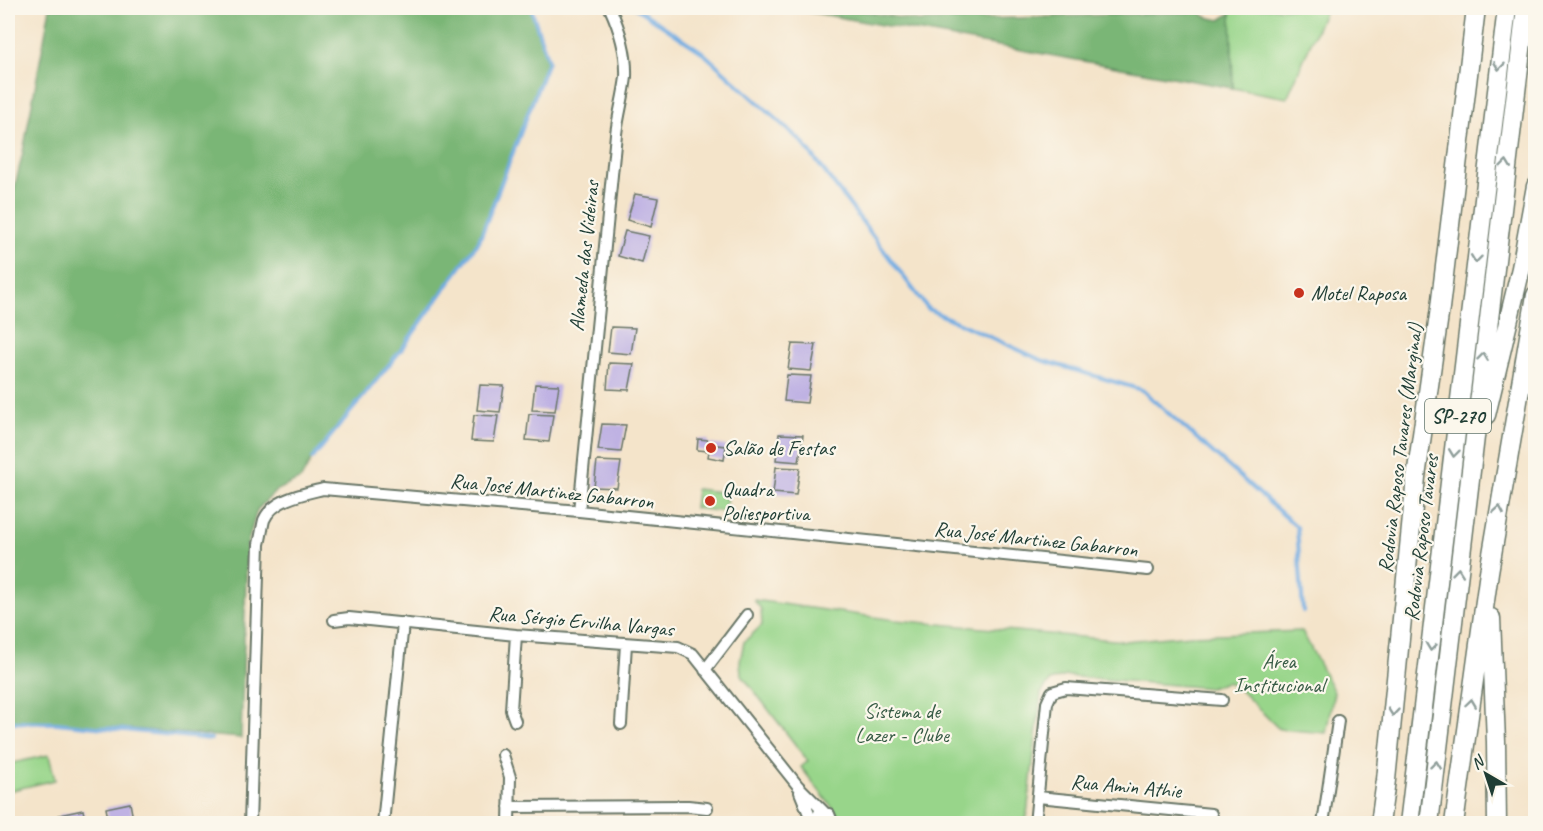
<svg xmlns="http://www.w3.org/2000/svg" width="1543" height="831" viewBox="0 0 1543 831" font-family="Caveat,sans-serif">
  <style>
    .green { fill: #98d58a; stroke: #5c895f; stroke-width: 1.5 }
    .forest { fill: #7ab676; stroke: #4c7a55; stroke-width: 1.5 }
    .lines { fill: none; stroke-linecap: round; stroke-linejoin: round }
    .stream { stroke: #71ace2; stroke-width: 4 }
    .building { fill: #bfb2e3 }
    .street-casing { stroke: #6a7768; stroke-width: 14 }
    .highway-casing { stroke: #6a7768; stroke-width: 21 }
    .street { stroke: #fff; stroke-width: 10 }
    .highway { stroke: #fff; stroke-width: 18 }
    .oneway { stroke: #8f9e9a }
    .poi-dot { fill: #c8321e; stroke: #fbf7ec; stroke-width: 2 }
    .labels { text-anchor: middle; stroke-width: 4.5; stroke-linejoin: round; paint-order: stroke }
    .shield { fill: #fbf7ec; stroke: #61756b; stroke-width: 1.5 }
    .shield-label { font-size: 20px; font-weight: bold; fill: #1f3d34 }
    .street-label { font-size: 21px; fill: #1f3d34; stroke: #fbf7ec }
    .poi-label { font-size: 21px; fill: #1f3d34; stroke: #fbf7ec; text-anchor: start }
    .park-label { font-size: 21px; fill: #375b45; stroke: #fbf7ec }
  </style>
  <rect width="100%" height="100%" fill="#fbf7ec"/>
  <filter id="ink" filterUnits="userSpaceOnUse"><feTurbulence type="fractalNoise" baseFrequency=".0167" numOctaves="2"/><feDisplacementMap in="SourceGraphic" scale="12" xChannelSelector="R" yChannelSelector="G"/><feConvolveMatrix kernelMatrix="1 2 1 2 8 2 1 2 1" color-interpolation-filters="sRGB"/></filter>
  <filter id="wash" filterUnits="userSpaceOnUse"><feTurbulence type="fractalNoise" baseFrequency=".008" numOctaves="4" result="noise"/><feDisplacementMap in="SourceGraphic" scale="24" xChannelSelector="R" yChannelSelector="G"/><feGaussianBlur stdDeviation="1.35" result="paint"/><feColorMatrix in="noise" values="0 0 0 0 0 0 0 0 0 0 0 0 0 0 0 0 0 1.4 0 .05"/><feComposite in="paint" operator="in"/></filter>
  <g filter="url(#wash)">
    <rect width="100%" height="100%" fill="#f4e4ca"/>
    <!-- green -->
    <path class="green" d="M 1230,8 L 1326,8 L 1287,98 L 1233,88 Z
      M 696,489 L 727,493 L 725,512 L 694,508 Z
      M 754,600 L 895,620 L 1125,641 L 1191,635 L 1302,631 L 1334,692 L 1326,733 L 1279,729 L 1235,685 L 1226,682 L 1210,688 L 1066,676 L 1050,681 L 1041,693 L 1026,823 L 844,823 L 801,767 L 808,761 L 741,674 L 740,661 L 744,642 L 762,625 L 761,609 Z
      M 49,755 L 55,780 L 8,791 L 8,764 Z"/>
    <!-- forest -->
    <path class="forest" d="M 50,8 L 531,8 L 548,61 L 479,241 L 401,350 L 312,459 L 301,479 L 277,490 L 257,510 L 247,545 L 241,738 L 57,723 L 8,722 L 8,215 L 23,152 Z
      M 787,8 L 845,8 L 919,21 L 1199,12 L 1206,17 L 1220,20 L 1231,13 L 1233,88 Z"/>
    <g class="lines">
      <!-- stream -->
      <path class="stream" d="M 636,8 L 702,52 L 803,143 L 928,309 L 1041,360 L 1142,390 L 1297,527 L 1303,611
        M 312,459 L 401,350 L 479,241 L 548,61 L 531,8
        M 8,722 L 57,723 L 211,739"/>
    </g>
    <g id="blocks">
      <!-- building -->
      <path class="building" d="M 635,194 L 658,198 L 651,227 L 627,220 Z
        M 625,231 L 649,236 L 642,263 L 618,256 Z
        M 611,327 L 635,328 L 631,354 L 608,352 Z
        M 792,344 L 816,345 L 811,371 L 788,369 Z
        M 609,363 L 634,364 L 629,390 L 607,389 Z
        M 787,375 L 811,376 L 807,403 L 784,401 Z
        M 535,384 L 559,385 L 555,411 L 532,410 Z
        M 480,385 L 504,386 L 500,412 L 477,410 Z
        M 529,414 L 553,415 L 549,442 L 526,440 Z
        M 474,415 L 498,416 L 494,442 L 471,441 Z
        M 602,424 L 626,425 L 621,452 L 598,450 Z
        M 779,434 L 803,435 L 799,462 L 776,460 Z
        M 698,439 L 708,440 L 708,444 L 726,446 L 724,460 L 708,457 L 709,451 L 697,450 Z
        M 597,461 L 621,462 L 617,488 L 594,487 Z
        M 776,467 L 800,468 L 796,495 L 773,493 Z
        M 130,803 L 134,824 L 109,824 L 106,808 Z
        M 83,810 L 86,824 L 61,824 L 59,815 Z"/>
    </g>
  </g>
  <g filter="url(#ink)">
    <use href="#blocks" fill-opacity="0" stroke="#6a7768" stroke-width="1.5"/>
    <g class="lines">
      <!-- street casing -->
      <g class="street-casing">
        <path id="street" d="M 579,511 L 616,134 C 618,116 624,95 626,77 C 627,53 620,30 610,8
          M 334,620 L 349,618 L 516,635 L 678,647 L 693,654 L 798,786 L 824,812
          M 705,670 L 747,615
          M 515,721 L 511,710 L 516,635
          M 621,724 L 626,644
          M 503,755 L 510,777 L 509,824
          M 800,792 L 811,819 L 805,824
          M 1038,797 L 1211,814
          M 509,807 L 688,806 L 707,808
          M 819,813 L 829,814 L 833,824
          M 250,824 L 259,544 C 261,537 262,528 264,520 C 273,499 303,494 323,489 L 579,511 L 1148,570
          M 383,824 L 403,623
          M 1035,824 L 1047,703 L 1052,692 L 1066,688 L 1222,700
          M 1323,824 L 1338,721"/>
      </g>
      <!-- highway casing -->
      <g class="highway-casing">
        <path id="highway" d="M 1486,415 L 1521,268 L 1536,186
          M 1491,618 L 1496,742 L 1497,824
          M 1380,824 L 1386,780 L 1416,477 L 1440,308 L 1476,8
          M 1409,824 L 1507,8
          M 1429,824 L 1526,8
          M 1454,824 L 1489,572 L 1536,295"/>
      </g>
      <!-- street -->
      <use href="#street" class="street"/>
      <!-- highway -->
      <use href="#highway" class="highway"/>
    </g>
    <!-- one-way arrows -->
    <defs><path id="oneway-chevron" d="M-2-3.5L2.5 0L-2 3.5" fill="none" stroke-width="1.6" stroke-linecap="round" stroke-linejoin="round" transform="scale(1.5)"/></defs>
    <g class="oneway">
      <use href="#oneway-chevron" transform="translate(1499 66) rotate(97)"/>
      <use href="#oneway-chevron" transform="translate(1506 164) rotate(-83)"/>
      <use href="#oneway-chevron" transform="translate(1476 259) rotate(97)"/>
      <use href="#oneway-chevron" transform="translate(1483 357) rotate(-83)"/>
      <use href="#oneway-chevron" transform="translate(1454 453) rotate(97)"/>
      <use href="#oneway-chevron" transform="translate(1499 510) rotate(-80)"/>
      <use href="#oneway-chevron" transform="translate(1458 572) rotate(-84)"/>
      <use href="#oneway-chevron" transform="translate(1431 647) rotate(97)"/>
      <use href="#oneway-chevron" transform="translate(1471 703) rotate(-82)"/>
      <use href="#oneway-chevron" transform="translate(1393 712) rotate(96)"/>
      <use href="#oneway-chevron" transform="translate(1436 765) rotate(-83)"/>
    </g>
  </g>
  <!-- markers -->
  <g class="poi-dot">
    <circle cx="1299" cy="293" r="6"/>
    <circle cx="711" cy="448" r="6"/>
    <circle cx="710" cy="501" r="6"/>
  </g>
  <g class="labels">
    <!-- shield labels -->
    <rect class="shield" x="1425" y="399" width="66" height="34" rx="4.5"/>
    <g class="shield-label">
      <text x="1458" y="423">SP-270</text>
    </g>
    <!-- street labels -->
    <g class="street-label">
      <text transform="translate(584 256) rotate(-84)" y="7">Alameda das Videiras</text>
      <text transform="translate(1400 448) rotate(-83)" y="7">Rodovia Raposo Tavares (Marginal)</text>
      <text transform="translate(552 491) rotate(6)" y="7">Rua José Martinez Gabarron</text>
      <text transform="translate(1421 538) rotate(-83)" y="7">Rodovia Raposo Tavares</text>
      <text transform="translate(1036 539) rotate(6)" y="7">Rua José Martinez Gabarron</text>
      <text transform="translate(581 621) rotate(5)" y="7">Rua Sérgio Ervilha Vargas</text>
      <text transform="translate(1126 786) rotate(5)" y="7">Rua Amin Athie</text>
    </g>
    <!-- poi labels -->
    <g class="poi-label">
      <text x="1311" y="300">Motel Raposa</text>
      <text x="723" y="455">Salão de Festas</text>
      <text x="722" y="496">Quadra<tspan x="722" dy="24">Poliesportiva</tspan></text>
    </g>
    <!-- park labels -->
    <g class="park-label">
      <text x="1279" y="668">Área<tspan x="1279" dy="24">Institucional</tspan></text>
      <text x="902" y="718">Sistema de<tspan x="902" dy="24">Lazer - Clube</tspan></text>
    </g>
  </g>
  <!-- margin -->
  <rect width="1543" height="831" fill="none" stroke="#fbf7ec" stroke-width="30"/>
  <!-- north arrow -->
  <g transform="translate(1486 774) rotate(321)" stroke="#fbf7ec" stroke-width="4.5" paint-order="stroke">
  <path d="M0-4.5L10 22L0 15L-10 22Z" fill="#1f3d34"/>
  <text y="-9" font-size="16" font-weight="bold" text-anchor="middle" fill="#1f3d34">N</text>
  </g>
</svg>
